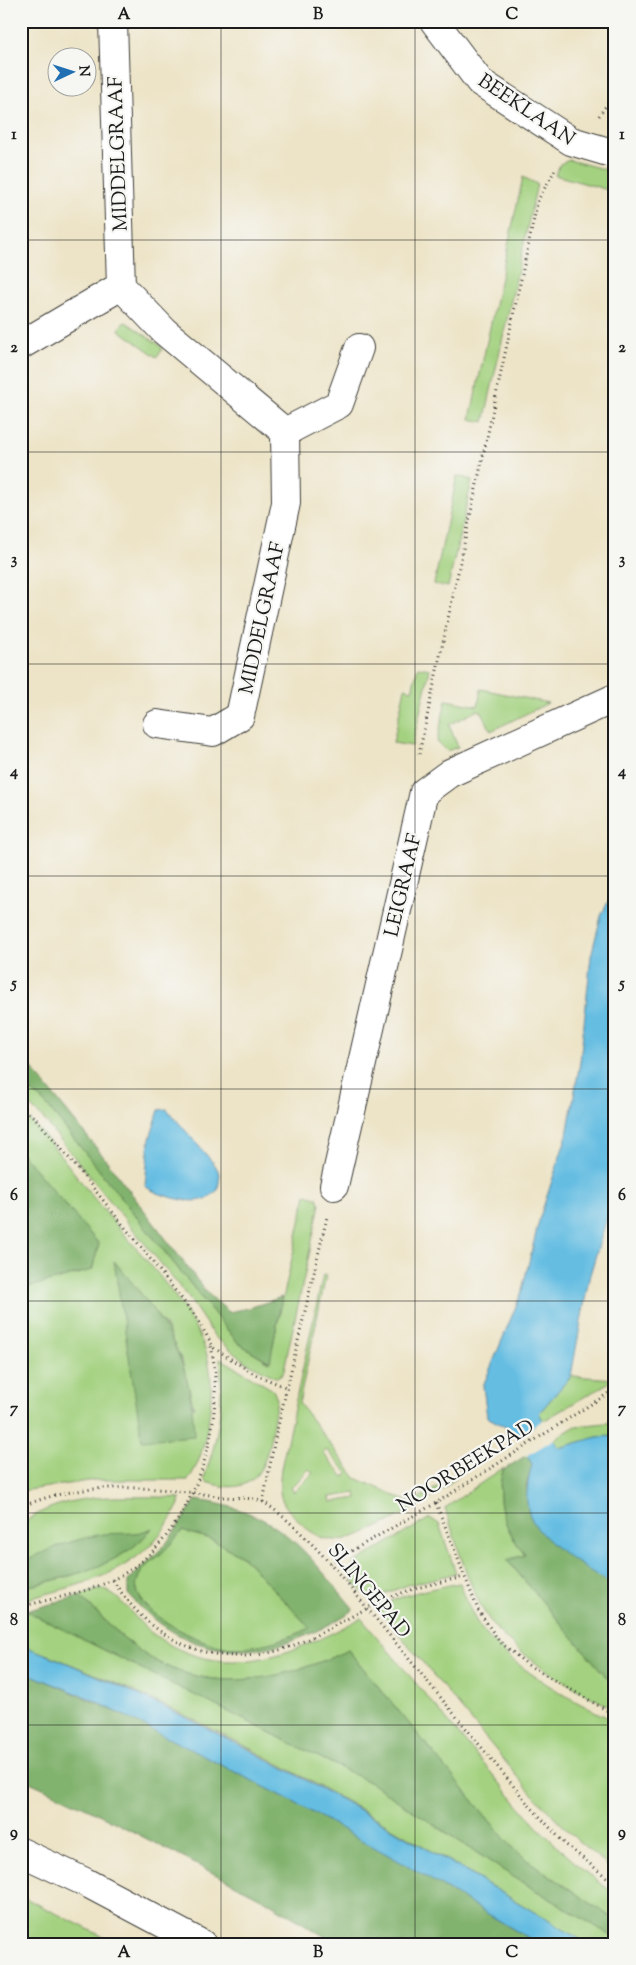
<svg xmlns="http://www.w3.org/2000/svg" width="636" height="1965" viewBox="0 0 636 1965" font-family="'Sorts Mill Goudy',serif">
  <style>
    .green { fill: #a3d17f; stroke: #60764e; fill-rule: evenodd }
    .forest { fill: #82b36e; stroke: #4f6845; fill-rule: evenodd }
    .water { fill: #65bde2; stroke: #406c7f }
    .pier { fill: #ede4c7 }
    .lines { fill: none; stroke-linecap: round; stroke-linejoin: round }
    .minor-casing { stroke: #3b3a36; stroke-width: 30 }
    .secondary-casing { stroke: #3b3a36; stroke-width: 30 }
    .path { stroke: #3b3a36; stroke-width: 3; stroke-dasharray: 1 4; stroke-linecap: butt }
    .minor { stroke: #fff; stroke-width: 28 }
    .secondary { stroke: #fff; stroke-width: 28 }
    .grid { fill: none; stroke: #1c1c1c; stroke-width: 1; stroke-opacity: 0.55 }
    .labels { text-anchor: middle; stroke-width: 4.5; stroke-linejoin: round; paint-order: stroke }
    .street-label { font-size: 20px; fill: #1c1c1c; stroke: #f6f6f2 }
    .neatline { fill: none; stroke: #1c1c1c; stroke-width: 2 }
    .grid-label { font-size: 16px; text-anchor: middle; font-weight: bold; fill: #1c1c1c }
  </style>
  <rect width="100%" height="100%" fill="#f6f6f2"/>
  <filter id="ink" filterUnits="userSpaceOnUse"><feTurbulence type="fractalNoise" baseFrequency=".02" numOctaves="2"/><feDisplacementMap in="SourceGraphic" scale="10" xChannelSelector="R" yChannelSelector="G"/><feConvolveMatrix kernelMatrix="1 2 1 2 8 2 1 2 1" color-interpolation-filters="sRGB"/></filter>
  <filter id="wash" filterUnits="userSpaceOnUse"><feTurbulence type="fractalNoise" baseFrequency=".0096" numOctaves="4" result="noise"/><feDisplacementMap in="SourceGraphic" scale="20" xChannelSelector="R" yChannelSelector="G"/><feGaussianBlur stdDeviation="1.12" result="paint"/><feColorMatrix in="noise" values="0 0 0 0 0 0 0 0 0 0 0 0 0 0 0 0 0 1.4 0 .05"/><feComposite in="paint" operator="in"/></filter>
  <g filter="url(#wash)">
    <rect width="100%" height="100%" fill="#ede4c7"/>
    <!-- green -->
    <path class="green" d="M 569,160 L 615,172 L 615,192 L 555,175 L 560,164 Z
      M 523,177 L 537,184 L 484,422 L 470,419 Z
      M 126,322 L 161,346 L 162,350 L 157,357 L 119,330 L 122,324 Z
      M 457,476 L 472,480 L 448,587 L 434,584 Z
      M 418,667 L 430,669 L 412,746 L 393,743 L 405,688 L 412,690 Z
      M 481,689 L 548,703 L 491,731 L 482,712 L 478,710 L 449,725 L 458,747 L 447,751 L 437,742 L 446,700 L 478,706 Z
      M 21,1083 L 45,1103 L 238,1343 L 269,1362 L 306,1195 L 318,1198 L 320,1204 L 283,1374 L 277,1378 L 246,1362 L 215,1337 L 188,1297 L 41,1116 L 21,1098 Z
      M 21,1112 C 50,1138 77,1178 102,1208 C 134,1247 191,1305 206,1352 C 213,1374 212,1400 208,1423 C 205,1442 200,1464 188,1480 L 95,1480 L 21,1491 L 21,1289 L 92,1270 L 99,1244 L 21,1153 ZM 115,1262 L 166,1327 L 182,1361 L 194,1408 Z
      M 323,1275 L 326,1276 L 299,1403 L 356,1478 L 411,1503 L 453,1478 L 458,1471 L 460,1473 C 444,1494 360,1543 334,1540 C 318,1539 309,1531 298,1520 C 279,1502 278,1495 281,1469 ZM 327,1450 L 348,1473 L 344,1477 L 323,1453 ZM 309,1469 L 313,1473 L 294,1492 L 291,1488 ZM 356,1493 L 357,1498 L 331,1502 L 330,1497 Z
      M 220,1358 L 273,1390 L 277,1399 C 268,1445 270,1504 206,1482 L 204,1478 C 220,1432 223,1406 220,1358 Z
      M 571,1376 L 615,1379 L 543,1421 L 539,1413 Z
      M 615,1422 L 615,1436 L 597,1437 L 559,1448 L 554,1439 L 576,1426 Z
      M 503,1468 C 503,1475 500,1482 500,1488 C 498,1514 510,1535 525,1555 L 507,1560 L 615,1687 L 615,1709 C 578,1692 510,1652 488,1618 C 469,1589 456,1541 445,1508 Z
      M 157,1497 L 180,1498 L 180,1502 C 145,1574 91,1581 21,1601 L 21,1588 C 64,1578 124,1566 151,1529 L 141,1534 L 100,1535 L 66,1544 L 21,1565 L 21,1525 C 61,1493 108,1497 157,1497 Z
      M 430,1518 L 439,1524 L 456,1573 L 408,1585 L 371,1599 C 360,1590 345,1578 354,1563 Z
      M 182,1531 L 211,1539 L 243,1557 L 310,1628 C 289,1639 257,1648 233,1648 C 208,1648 129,1612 137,1581 C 141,1566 157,1559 167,1548 C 172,1543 177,1536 182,1531 Z
      M 460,1583 C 466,1598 471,1615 481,1628 C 508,1665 573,1702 615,1721 L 615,1872 L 576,1839 L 534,1796 L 379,1610 C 391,1595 440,1587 460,1583 Z
      M 101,1589 C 122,1595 135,1621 153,1634 C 223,1685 293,1655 361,1618 L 536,1826 L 584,1871 L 615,1894 L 615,1920 L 527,1860 L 509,1844 L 348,1650 C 285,1680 211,1696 147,1656 C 126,1643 99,1613 79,1596 Z
      M 26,1611 L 371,1783 L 512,1876 L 615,1938 L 615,1944 L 588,1944 C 407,1837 219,1717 21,1645 L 21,1612 Z
      M 21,1896 L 118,1944 L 21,1944 Z"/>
    <!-- forest -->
    <path class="forest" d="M 21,1055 L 103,1156 L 207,1293 L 229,1312 L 249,1308 L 282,1297 L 270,1362 L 238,1343 L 45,1103 L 21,1083 Z
      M 21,1153 L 99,1244 L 92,1270 L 21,1289 Z
      M 114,1261 C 164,1320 192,1356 194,1436 L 142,1440 Z
      M 527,1455 L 533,1464 L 526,1486 L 551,1543 L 615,1586 L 615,1687 L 507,1560 L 525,1555 C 505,1529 494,1502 503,1470 Z
      M 196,1500 C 280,1511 302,1548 353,1608 L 352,1611 C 271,1663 195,1669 128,1594 L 128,1581 L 166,1544 ZM 182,1531 L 211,1539 L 243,1557 L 310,1628 C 291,1638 254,1649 233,1648 C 208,1648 129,1612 137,1581 C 141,1566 157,1559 167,1548 C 173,1542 177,1536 182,1531 Z
      M 152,1528 C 123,1567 66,1577 21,1588 L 21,1565 C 41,1550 74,1540 98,1535 C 117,1531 135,1537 152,1528 Z
      M 79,1596 C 99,1614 125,1642 147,1656 C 211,1696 284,1680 348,1650 L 509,1844 L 527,1860 L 615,1920 L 615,1938 L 512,1876 L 371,1783 L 26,1611 Z
      M 21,1671 C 157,1725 285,1796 412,1868 C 455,1892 496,1919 538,1944 L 337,1944 L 265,1900 L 91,1810 L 21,1778 Z"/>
    <!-- water -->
    <path class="water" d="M 615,887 L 615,1191 L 589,1278 L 571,1376 L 539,1413 L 559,1448 L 597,1437 L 615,1436 L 615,1586 C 589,1570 544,1546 531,1518 C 523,1501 528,1481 532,1464 L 511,1430 L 487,1417 L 483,1386 L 521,1294 L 540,1217 L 567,1135 L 580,1062 L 591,956 L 601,916 Z
      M 167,1109 L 215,1165 L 220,1174 L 218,1190 C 214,1193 209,1198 205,1199 C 191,1205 156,1195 145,1186 L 149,1142 L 159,1110 Z
      M 21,1645 C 81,1667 138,1694 195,1722 C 330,1789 458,1867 588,1944 L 538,1944 L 413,1869 L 288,1799 L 91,1699 L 21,1671 Z"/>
    <!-- pier -->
    <path class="pier" d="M 545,1419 L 556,1438 L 525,1457 L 513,1439 Z"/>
  </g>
  <g filter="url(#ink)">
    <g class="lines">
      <!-- minor casing -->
      <g class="minor-casing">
        <path id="minor" d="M 113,21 L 121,286 L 164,331 L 285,432 L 286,503 L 240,716 L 213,732 L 157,724
          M 434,21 L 480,82 L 571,141 L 615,154
          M 21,345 L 121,286
          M 285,432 L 339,404 L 359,348
          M 334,1186 L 424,792 L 450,773 L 615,698"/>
      </g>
      <!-- secondary casing -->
      <g class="secondary-casing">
        <path id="secondary" d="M 21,1852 L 85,1882 L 202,1944"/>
      </g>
      <!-- path -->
      <path class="path" d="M 599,116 L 615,93
        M 419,754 L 538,200 L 555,170
        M 21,1106 L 36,1119 L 57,1143 L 148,1256 L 196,1317 L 214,1348 L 254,1374 L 288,1388
        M 263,1502 L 275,1439 L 327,1217
        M 436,1503 L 478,1610 L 499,1641 L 528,1665 L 615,1715
        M 21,1507 C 84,1479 157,1487 224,1497 C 235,1498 255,1497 265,1503 C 289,1519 310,1542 330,1563 L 529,1805 L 565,1844 L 615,1884
        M 330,1563 L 436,1503 L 615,1389
        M 113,1580 C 152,1644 220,1673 292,1646 C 327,1632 359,1610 394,1596 C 416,1587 441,1582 464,1577
        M 21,1607 C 52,1598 88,1593 116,1578 C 193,1539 228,1426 211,1346"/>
      <!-- minor -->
      <use href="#minor" class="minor"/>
      <!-- secondary -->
      <use href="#secondary" class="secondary"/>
    </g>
  </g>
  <!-- grid -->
  <path class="grid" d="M 221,21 L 221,1944M 415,21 L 415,1944M 21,240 L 615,240M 21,452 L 615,452M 21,664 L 615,664M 21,876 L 615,876M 21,1089 L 615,1089M 21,1301 L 615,1301M 21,1513 L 615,1513M 21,1725 L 615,1725"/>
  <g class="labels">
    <!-- street labels -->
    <g class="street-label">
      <text transform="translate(527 109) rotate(34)" y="7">BEEKLAAN</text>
      <text transform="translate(117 154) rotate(-92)" y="7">MIDDELGRAAF</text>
      <text transform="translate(261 618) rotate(-78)" y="7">MIDDELGRAAF</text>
      <text transform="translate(402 885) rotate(-77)" y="7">LEIGRAAF</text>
      <text transform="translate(465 1465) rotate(-32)" y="7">NOORBEEKPAD</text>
      <text transform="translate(370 1590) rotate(50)" y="7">SLINGEPAD</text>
    </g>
  </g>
  <!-- margin -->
  <rect width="636" height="1965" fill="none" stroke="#f6f6f2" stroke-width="55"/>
  <!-- north arrow -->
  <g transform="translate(72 72) rotate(86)"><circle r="24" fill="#f6f6f2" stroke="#9f9f9c"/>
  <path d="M0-4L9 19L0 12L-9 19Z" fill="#1f6fb2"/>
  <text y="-8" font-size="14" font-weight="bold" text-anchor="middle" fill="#1c1c1c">N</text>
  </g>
  <rect x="28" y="28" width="580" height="1910" class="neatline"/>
  <g class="grid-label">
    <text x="124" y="19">A</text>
    <text x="318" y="19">B</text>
    <text x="512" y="19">C</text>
    <text x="14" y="139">1</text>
    <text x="622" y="139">1</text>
    <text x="14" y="352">2</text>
    <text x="622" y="352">2</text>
    <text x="14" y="564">3</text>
    <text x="622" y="564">3</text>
    <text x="14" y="776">4</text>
    <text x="622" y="776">4</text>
    <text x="14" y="988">5</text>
    <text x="622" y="988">5</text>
    <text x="14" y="1200">6</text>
    <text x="622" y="1200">6</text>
    <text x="14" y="1413">7</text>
    <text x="622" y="1413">7</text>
    <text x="14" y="1625">8</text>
    <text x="622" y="1625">8</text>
    <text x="14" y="1837">9</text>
    <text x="622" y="1837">9</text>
    <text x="124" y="1957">A</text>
    <text x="318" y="1957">B</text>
    <text x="512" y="1957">C</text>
  </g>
</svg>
